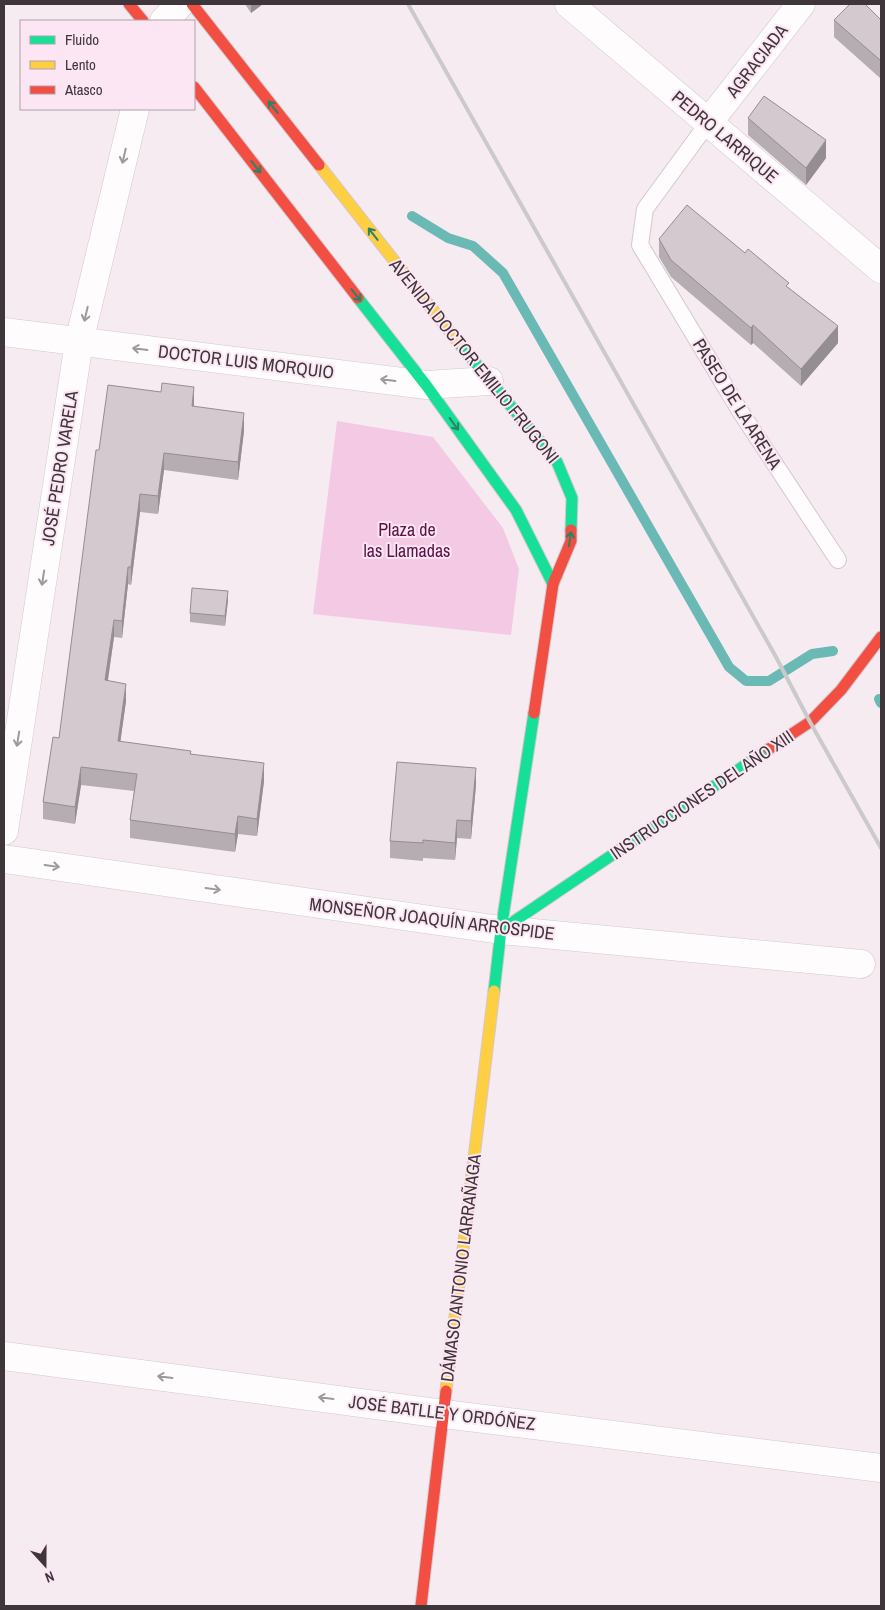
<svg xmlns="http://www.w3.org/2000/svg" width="885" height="1610" viewBox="0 0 885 1610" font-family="'Archivo Narrow',sans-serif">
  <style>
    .green { fill: #f3c9e4 }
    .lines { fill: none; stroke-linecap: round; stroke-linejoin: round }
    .stream { stroke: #6bb9b5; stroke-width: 10 }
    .lane-casing { stroke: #d2c8ce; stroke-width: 18 }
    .street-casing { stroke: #d2c8ce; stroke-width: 29 }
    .fast-casing { stroke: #d2c8ce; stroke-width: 13 }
    .slow-casing { stroke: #d2c8ce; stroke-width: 13 }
    .jam-casing { stroke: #d2c8ce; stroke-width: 13 }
    .lane { stroke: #fefcfd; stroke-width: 16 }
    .street { stroke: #fefcfd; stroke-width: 28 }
    .fast { stroke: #16e098; stroke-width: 11 }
    .slow { stroke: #ffcf43; stroke-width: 11 }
    .jam { stroke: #f24e42; stroke-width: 11 }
    .rail { stroke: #ccc9cb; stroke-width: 4 }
    .wall { fill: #b5adb2 }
    .shaded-wall { fill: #948d91 }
    .building { fill: #d3c9cf; stroke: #948d91 }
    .oneway { stroke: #2c8265 }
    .oneway2 { stroke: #9e999c }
    .labels { text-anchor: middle; stroke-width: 4; stroke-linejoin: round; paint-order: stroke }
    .street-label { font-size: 18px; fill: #3e363b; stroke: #fce6f3 }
    .park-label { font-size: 18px; fill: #5e1049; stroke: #fce6f3 }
  </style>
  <rect width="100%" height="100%" fill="#f7ebf2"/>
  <!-- green -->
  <path class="green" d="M 337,421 L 433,437 L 503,528 L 519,569 L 511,635 L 313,614 Z"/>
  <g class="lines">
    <!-- stream -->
    <path class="stream" d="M 412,216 L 448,238 L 473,246 L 503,273 L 729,667 L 746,681 L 769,681 L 812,654 L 833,651
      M 879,699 L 881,703"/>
    <!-- lane casing -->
    <g class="lane-casing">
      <path id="lane" d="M 708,123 L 645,209 L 640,245 L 740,411 L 838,560"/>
    </g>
    <!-- street casing -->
    <g class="street-casing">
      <path id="street" d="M 569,4 L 881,269
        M 164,21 L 180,4
        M 708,123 L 801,4
        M 4,332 L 426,385 L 489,381
        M 4,831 L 79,342 L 135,109
        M 4,859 L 501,930 L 861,964
        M 4,1356 L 444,1414 L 881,1468"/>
    </g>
    <!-- fast casing -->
    <g class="fast-casing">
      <path id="fast" d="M 358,298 L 426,385 L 516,510 L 553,584
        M 458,342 L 557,462 L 572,498 L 571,530
        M 501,930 L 769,749
        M 494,991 L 501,930 L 534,713"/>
    </g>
    <!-- slow casing -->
    <g class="slow-casing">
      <path id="slow" d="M 319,165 L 458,342
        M 446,1391 L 494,991"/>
    </g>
    <!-- jam casing -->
    <g class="jam-casing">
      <path id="jam" d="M 129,4 L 143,21
        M 192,4 L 319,165
        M 194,87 L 358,298
        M 534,713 L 553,584 L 571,541 L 571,530
        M 769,749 L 810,722 L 841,690 L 881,637
        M 421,1606 L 446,1391"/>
    </g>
    <!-- lane -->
    <use href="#lane" class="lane"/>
    <!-- street -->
    <use href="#street" class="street"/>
    <!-- fast -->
    <use href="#fast" class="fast"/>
    <!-- slow -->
    <use href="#slow" class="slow"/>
    <!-- jam -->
    <use href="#jam" class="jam"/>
    <!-- rail -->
    <path class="rail" d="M 408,4 L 776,657 L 810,722 L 881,848"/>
  </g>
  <!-- wall -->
  <path class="wall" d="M 245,4 L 263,4 L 251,13 Z
    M 834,20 L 881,20 L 881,77 L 880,78 L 834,37 Z
    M 748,118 L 826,158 L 806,185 L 748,135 Z
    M 659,239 L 789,288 L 838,343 L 801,386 L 753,343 L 751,345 L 671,277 L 659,257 Z
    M 194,406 L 244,431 L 238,480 L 164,470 L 158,514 L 140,512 L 131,585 L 128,584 L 122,638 L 114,637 L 108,681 L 126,701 L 120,742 L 191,754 L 264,781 L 257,836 L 238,834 L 235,852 L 130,838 L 130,820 L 134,791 L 81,785 L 75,824 L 43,819 L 43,802 L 59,738 L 99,450 Z
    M 228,600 L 225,626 L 190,622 L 190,613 Z
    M 476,785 L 471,839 L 457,838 L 455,860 L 423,858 L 423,861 L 390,858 L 390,841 Z"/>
  <!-- shaded-wall -->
  <path class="shaded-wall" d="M 251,4 L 263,4 L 251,13 Z
    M 881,59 L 881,77 L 880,78 L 880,60 Z
    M 826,140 L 826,158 L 806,185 L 806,168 Z
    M 753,325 L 753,343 L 751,345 L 751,328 Z
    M 838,326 L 838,343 L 801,386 L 801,369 Z
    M 194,387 L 194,405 L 192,423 L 192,406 Z
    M 244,413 L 244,431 L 238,480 L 238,462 Z
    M 164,453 L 164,470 L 158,514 L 158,496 Z
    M 140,494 L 140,512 L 131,585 L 131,567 Z
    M 128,567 L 128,584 L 122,638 L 122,621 Z
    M 228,591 L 228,600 L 225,626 L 225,616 Z
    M 114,620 L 114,637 L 105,698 L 105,680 Z
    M 126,684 L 126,701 L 118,759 L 118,741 Z
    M 264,763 L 264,781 L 257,836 L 257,819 Z
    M 81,767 L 81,785 L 75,824 L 75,807 Z
    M 476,768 L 476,785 L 471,839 L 471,821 Z
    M 238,816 L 238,834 L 235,852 L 235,834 Z
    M 457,820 L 457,838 L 455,860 L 455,843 Z"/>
  <!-- building -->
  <path class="building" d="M 850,4 L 865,4 L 881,20 L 881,59 L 880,60 L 834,20 Z
    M 764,96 L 826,140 L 806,168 L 748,118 Z
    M 687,205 L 745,253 L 748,249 L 789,283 L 786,286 L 838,326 L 801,369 L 753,325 L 751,328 L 671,260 L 659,239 Z
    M 162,383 L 194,387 L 192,406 L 244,413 L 238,462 L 164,453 L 158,496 L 140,494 L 131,567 L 128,567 L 122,621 L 114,620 L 105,680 L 126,684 L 118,741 L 191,751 L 190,754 L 264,763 L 257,819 L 238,816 L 235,834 L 130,820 L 137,774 L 81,767 L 75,807 L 43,802 L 53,737 L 59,738 L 96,450 L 99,450 L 108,385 L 161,392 Z
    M 192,588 L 228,591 L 225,616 L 190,613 Z
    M 397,762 L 476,768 L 471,821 L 457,820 L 455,843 L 423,840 L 423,843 L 390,841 Z"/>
  <!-- one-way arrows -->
  <defs><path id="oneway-shaft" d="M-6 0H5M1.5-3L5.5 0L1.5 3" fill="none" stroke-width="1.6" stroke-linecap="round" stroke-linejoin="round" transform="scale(1.25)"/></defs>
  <g class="oneway">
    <use href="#oneway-shaft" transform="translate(273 107) rotate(-128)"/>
    <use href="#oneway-shaft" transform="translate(256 167) rotate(52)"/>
    <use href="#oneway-shaft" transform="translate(373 234) rotate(-128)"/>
    <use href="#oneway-shaft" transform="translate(356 295) rotate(52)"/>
    <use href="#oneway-shaft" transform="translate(454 424) rotate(54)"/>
    <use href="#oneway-shaft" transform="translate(570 539) rotate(-81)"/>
  </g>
  <g class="oneway2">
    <use href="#oneway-shaft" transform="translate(124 156) rotate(103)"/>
    <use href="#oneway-shaft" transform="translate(86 314) rotate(103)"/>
    <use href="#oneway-shaft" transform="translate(140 349) rotate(-173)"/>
    <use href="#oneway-shaft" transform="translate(388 380) rotate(-173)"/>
    <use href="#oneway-shaft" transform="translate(43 578) rotate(99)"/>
    <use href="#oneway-shaft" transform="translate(18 739) rotate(99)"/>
    <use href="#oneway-shaft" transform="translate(52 866) rotate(8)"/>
    <use href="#oneway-shaft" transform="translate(213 889) rotate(8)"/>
    <use href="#oneway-shaft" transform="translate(165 1377) rotate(-173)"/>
    <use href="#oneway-shaft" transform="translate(326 1398) rotate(-173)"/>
  </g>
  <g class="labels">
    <!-- street labels -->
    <g class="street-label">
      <text transform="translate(757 61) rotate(-52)" y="6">AGRACIADA</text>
      <text transform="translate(725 137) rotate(40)" y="6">PEDRO LARRIQUE</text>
      <text transform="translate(474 361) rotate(51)" y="6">AVENIDA DOCTOR EMILIO FRUGONI</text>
      <text transform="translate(246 362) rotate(7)" y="6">DOCTOR LUIS MORQUIO</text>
      <text transform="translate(737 404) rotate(58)" y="6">PASEO DE LA ARENA</text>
      <text transform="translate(60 468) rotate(-81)" y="6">JOSÉ PEDRO VARELA</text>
      <text transform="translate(702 795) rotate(-34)" y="6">INSTRUCCIONES DEL AÑO XIII</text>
      <text transform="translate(432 919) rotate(7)" y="6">MONSEÑOR JOAQUÍN ARROSPIDE</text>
      <text transform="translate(461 1268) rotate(-83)" y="6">DÁMASO ANTONIO LARRAÑAGA</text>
      <text transform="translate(442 1413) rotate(7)" y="6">JOSÉ BATLLE Y ORDÓÑEZ</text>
    </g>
    <!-- park labels -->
    <g class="park-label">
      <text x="407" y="536">Plaza de<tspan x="407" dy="21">las Llamadas</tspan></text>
    </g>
  </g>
  <!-- border -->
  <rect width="885" height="1610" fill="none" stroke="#3e363b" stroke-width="10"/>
  <!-- legend -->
  <rect x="20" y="20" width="175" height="90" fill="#fce6f3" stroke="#b0a0a9"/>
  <rect x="30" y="36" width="25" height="8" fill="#16e098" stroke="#b0a0a9"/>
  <text x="65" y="45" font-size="15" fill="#3e363b">Fluido</text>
  <rect x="30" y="61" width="25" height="8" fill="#ffcf43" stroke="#b0a0a9"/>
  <text x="65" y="70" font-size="15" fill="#3e363b">Lento</text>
  <rect x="30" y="86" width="25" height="8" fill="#f24e42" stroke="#b0a0a9"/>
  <text x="65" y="95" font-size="15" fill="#3e363b">Atasco</text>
  <!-- north arrow -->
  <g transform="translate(45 1565) rotate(159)" stroke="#fce6f3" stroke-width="4" paint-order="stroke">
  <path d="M0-4L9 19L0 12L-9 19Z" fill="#3e363b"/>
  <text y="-8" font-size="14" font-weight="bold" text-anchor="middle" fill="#3e363b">N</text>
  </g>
</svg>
